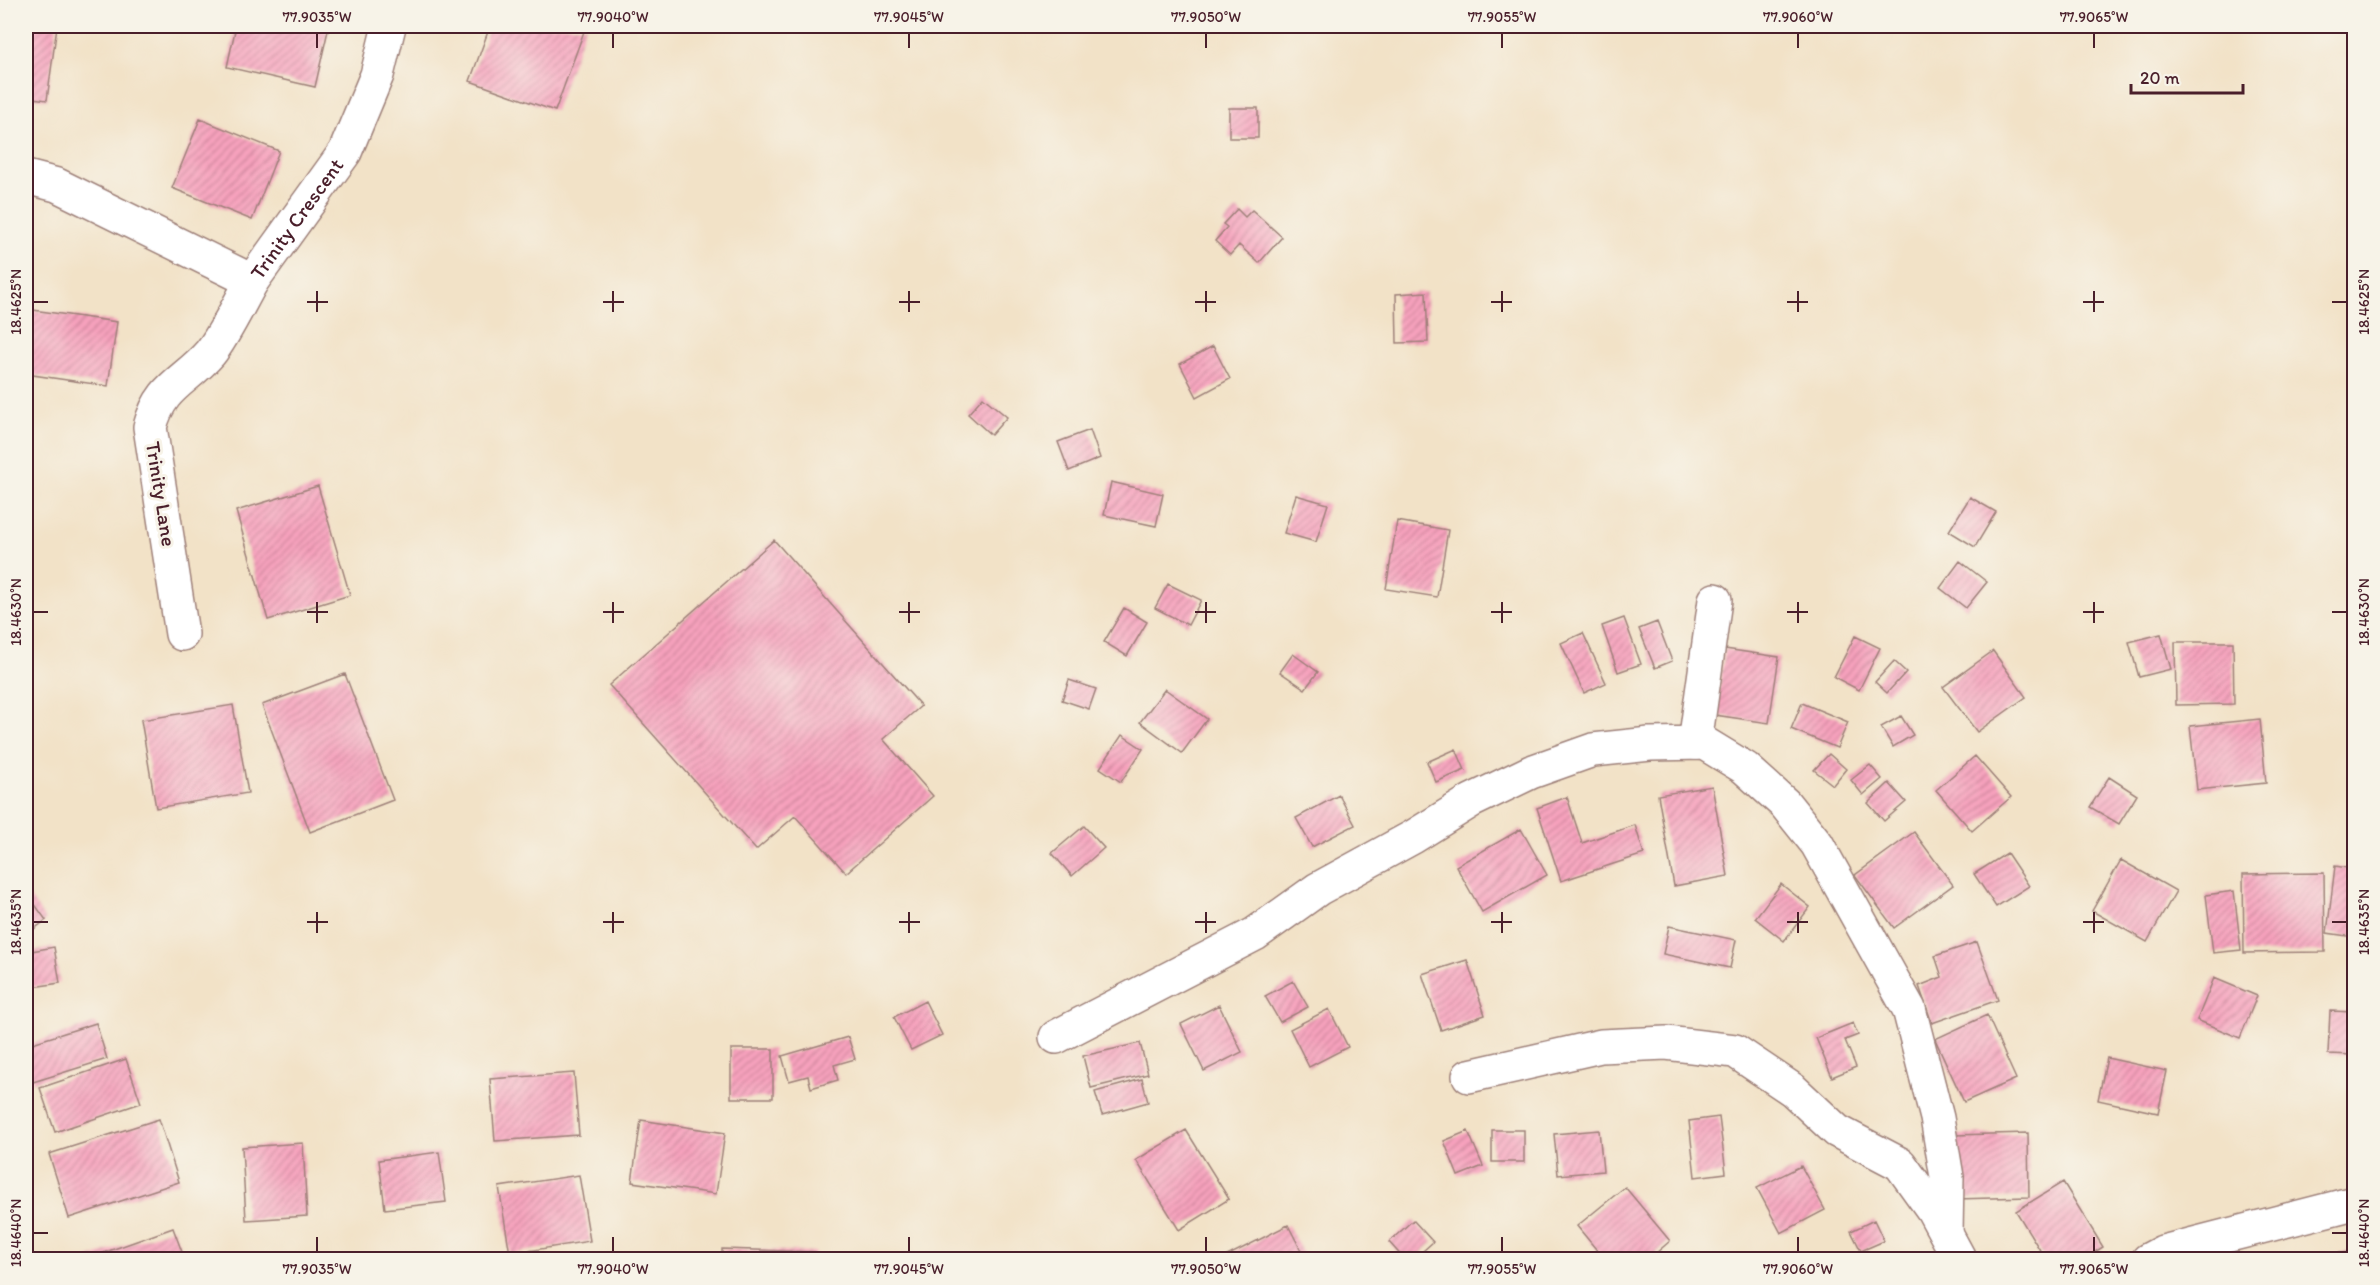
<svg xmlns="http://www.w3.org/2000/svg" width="2380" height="1285" viewBox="0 0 2380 1285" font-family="Itim,sans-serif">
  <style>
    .building { fill: url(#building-hatch) }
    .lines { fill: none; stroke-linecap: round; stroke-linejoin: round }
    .street-casing { stroke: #9e8079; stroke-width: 36 }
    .street { stroke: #fff; stroke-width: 33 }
    .ticks { fill: none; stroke: #4a1f2b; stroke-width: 2 }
    .labels { text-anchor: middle; stroke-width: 6; stroke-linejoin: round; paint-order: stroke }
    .street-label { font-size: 21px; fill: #4a1f2b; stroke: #f7f3e8 }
    .neatline { fill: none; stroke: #4a1f2b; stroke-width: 2 }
    .ticks-label { font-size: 15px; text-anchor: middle; fill: #4a1f2b }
  </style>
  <defs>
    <pattern id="building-hatch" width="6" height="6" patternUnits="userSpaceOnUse" patternTransform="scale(1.5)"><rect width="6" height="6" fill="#f7a2bd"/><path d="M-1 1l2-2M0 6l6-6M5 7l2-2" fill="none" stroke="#ca839a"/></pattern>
  </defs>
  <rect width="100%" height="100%" fill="#f7f3e8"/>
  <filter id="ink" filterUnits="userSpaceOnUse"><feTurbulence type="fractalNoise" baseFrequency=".0167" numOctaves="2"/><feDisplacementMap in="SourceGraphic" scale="12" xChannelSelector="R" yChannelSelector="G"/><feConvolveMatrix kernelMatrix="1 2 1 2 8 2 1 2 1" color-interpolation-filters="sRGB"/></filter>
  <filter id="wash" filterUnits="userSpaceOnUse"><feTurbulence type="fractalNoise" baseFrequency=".008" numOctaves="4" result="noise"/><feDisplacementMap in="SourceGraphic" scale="24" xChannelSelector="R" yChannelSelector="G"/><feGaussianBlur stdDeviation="1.35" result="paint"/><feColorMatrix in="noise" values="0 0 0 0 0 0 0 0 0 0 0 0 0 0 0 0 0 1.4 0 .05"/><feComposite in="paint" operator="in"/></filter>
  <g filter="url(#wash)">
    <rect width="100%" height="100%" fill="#f2e2c7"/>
    <g id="blocks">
      <!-- building -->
      <path class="building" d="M 26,26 L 57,26 L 47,100 L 26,97 Z
        M 236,26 L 329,26 L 315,87 L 227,67 Z
        M 490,26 L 586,26 L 555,111 L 470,81 Z
        M 1229,108 L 1258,108 L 1258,138 L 1229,138 Z
        M 200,119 L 279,151 L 252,220 L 172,188 Z
        M 1237,209 L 1245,217 L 1252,210 L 1282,237 L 1259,263 L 1239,245 L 1230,255 L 1215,241 L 1227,227 L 1223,224 Z
        M 1426,292 L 1428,342 L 1397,343 L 1396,294 Z
        M 26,309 L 117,322 L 108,386 L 26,374 Z
        M 1213,346 L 1230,379 L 1197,397 L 1180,364 Z
        M 983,397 L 1007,417 L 991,435 L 968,414 Z
        M 1090,430 L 1100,458 L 1069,471 L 1058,442 Z
        M 1111,482 L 1163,494 L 1156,526 L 1104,515 Z
        M 318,486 L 350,595 L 268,620 L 236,511 Z
        M 1296,495 L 1328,504 L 1316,542 L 1284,533 Z
        M 1970,497 L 1996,512 L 1975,547 L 1949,531 Z
        M 1397,521 L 1448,530 L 1437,597 L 1386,589 Z
        M 774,540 L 921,706 L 883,739 L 933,796 L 846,873 L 795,816 L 756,850 L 609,685 Z
        M 1960,561 L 1987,582 L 1966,608 L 1940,588 Z
        M 1168,584 L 1201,600 L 1188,625 L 1155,608 Z
        M 1124,608 L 1147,622 L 1127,656 L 1104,642 Z
        M 1624,618 L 1641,664 L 1618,672 L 1602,626 Z
        M 1657,622 L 1672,661 L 1655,668 L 1639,629 Z
        M 1583,633 L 1606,683 L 1584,693 L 1561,643 Z
        M 2161,634 L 2171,669 L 2139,677 L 2129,642 Z
        M 1855,636 L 1880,648 L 1859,690 L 1834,677 Z
        M 2175,642 L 2233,642 L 2234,704 L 2176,705 Z
        M 1725,649 L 1779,657 L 1769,723 L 1715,715 Z
        M 1993,651 L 2026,697 L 1977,732 L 1943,687 Z
        M 1293,654 L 1318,672 L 1305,689 L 1280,672 Z
        M 1894,661 L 1906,672 L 1887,693 L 1875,682 Z
        M 345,674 L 393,800 L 310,832 L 262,705 Z
        M 1069,680 L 1096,689 L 1089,709 L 1062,700 Z
        M 1165,689 L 1207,719 L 1182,753 L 1140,722 Z
        M 1802,703 L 1848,722 L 1837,748 L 1791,729 Z
        M 233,705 L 248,793 L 156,808 L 141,720 Z
        M 1901,716 L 1913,735 L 1893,747 L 1881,727 Z
        M 2260,719 L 2266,783 L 2197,790 L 2190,726 Z
        M 1122,735 L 1143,749 L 1121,782 L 1100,768 Z
        M 1456,749 L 1465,770 L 1436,782 L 1427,762 Z
        M 1829,754 L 1846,769 L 1833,785 L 1814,770 Z
        M 1975,756 L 2011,797 L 1972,831 L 1936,790 Z
        M 1870,765 L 1882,779 L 1863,795 L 1851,780 Z
        M 2109,777 L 2137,795 L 2119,824 L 2090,807 Z
        M 1889,783 L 1906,802 L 1884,821 L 1868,803 Z
        M 1712,786 L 1728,876 L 1674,886 L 1658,795 Z
        M 1339,795 L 1355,825 L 1312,847 L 1296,818 Z
        M 1567,797 L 1582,843 L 1635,825 L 1644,854 L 1561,881 L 1537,808 Z
        M 1084,826 L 1104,848 L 1072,876 L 1052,853 Z
        M 1521,829 L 1547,875 L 1482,912 L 1456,866 Z
        M 1914,832 L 1953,885 L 1894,928 L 1855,875 Z
        M 2007,853 L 2029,886 L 1996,907 L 1974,874 Z
        M 2121,860 L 2176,891 L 2147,942 L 2092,911 Z
        M 2335,866 L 2354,869 L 2354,937 L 2327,933 Z
        M 2324,873 L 2325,952 L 2244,953 L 2243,874 Z
        M 1781,884 L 1810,907 L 1784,941 L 1755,918 Z
        M 2234,891 L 2241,950 L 2213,953 L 2206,895 Z
        M 26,892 L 46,920 L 26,935 Z
        M 1669,926 L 1736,940 L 1730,968 L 1663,954 Z
        M 1977,942 L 1998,1000 L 1932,1023 L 1919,986 L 1942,977 L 1935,956 Z
        M 54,947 L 60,983 L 26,988 L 26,952 Z
        M 1467,960 L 1485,1015 L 1441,1030 L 1422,974 Z
        M 2214,978 L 2257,996 L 2240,1038 L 2197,1020 Z
        M 1293,981 L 1308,1007 L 1280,1022 L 1265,996 Z
        M 925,1001 L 942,1035 L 911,1050 L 894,1017 Z
        M 1219,1005 L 1242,1052 L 1204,1071 L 1181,1024 Z
        M 1329,1009 L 1348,1047 L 1309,1067 L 1290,1029 Z
        M 2330,1011 L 2354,1012 L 2354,1055 L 2328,1054 Z
        M 1987,1015 L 2016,1079 L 1964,1102 L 1935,1039 Z
        M 96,1023 L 107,1059 L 33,1082 L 26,1057 L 26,1045 Z
        M 1853,1023 L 1858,1035 L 1845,1040 L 1856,1067 L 1832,1077 L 1816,1038 Z
        M 848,1037 L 855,1059 L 834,1065 L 838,1080 L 811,1088 L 808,1076 L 789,1081 L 782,1056 Z
        M 1140,1043 L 1148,1074 L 1091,1088 L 1083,1056 Z
        M 731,1049 L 773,1049 L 773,1098 L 731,1098 Z
        M 2107,1058 L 2167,1071 L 2158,1113 L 2098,1100 Z
        M 126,1059 L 141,1103 L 55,1132 L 40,1088 Z
        M 574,1073 L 579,1135 L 495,1141 L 490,1079 Z
        M 1142,1079 L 1148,1102 L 1102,1115 L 1095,1092 Z
        M 1719,1117 L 1726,1173 L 1695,1177 L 1689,1121 Z
        M 159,1119 L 179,1182 L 69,1218 L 49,1154 Z
        M 641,1120 L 725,1133 L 716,1194 L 632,1182 Z
        M 1186,1130 L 1229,1199 L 1179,1230 L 1136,1160 Z
        M 1492,1130 L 1524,1130 L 1524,1162 L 1492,1162 Z
        M 1599,1130 L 1603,1171 L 1558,1175 L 1554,1134 Z
        M 1468,1131 L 1483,1166 L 1458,1176 L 1444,1141 Z
        M 2028,1133 L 2029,1197 L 1956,1199 L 1954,1135 Z
        M 303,1143 L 307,1216 L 246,1220 L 242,1147 Z
        M 439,1152 L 446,1202 L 385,1209 L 379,1160 Z
        M 1801,1166 L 1825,1210 L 1781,1233 L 1757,1188 Z
        M 579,1175 L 590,1241 L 510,1254 L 499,1187 Z
        M 2063,1182 L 2103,1247 L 2082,1260 L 2046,1260 L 2016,1211 Z
        M 1625,1187 L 1670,1241 L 1648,1260 L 1605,1260 L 1577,1226 Z
        M 1413,1220 L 1433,1242 L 1413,1260 L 1405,1260 L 1389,1242 Z
        M 1874,1220 L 1884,1241 L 1861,1251 L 1851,1231 Z
        M 1288,1225 L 1306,1260 L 1227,1260 L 1225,1257 Z
        M 173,1228 L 185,1260 L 86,1260 L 86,1259 Z
        M 722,1249 L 815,1252 L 814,1260 L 722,1260 Z
        M 2354,1252 L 2354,1260 L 2288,1260 L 2287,1256 Z
        M 484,1254 L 487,1260 L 473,1260 Z"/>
    </g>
  </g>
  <g filter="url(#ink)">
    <use href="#blocks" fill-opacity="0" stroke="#9e8079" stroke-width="1.5"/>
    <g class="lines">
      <!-- street casing -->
      <g class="street-casing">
        <g id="street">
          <path id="s1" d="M 26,177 L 57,185 L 252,281 L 345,152 L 377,75 L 389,26"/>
          <path d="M 182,634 L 150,427 C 161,385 185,382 210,353 C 224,336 240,302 252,281"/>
          <path d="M 1695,743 L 1715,600"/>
          <path d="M 1056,1037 L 1255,934 L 1318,889 L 1413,837 L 1471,801 L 1531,772 L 1593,750 L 1650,744 L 1704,743 L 1745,768 L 1785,804 L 1817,844 L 1909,1009 L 1937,1118 L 1947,1177 L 1946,1233"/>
          <path d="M 1469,1076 L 1601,1046 L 1666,1043 L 1735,1051 L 1793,1090 L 1837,1131 L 1900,1164 L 1933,1210 L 1960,1260"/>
          <path d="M 2148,1260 L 2163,1252 L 2354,1203"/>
        </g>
      </g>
      <!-- street -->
      <use href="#street" class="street"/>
    </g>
  </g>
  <!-- ticks -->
  <path class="ticks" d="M 317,33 L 317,48M 613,33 L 613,48M 909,33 L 909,48M 1206,33 L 1206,48M 1502,33 L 1502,48M 1798,33 L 1798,48M 2094,33 L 2094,48M 317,291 L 317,312M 613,291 L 613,312M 909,291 L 909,312M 1206,291 L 1206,312M 1502,291 L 1502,312M 1798,291 L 1798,312M 2094,291 L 2094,312M 33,302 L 48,302M 307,302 L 328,302M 603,302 L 624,302M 899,302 L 920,302M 1195,302 L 1216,302M 1491,302 L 1512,302M 1787,302 L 1808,302M 2083,302 L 2104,302M 2332,302 L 2347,302M 317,602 L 317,623M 613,602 L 613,623M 909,602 L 909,623M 1206,602 L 1206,623M 1502,602 L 1502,623M 1798,602 L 1798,623M 2094,602 L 2094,623M 33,612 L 48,612M 307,612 L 328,612M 603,612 L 624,612M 899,612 L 920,612M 1195,612 L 1216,612M 1491,612 L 1512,612M 1787,612 L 1808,612M 2083,612 L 2104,612M 2332,612 L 2347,612M 317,912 L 317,933M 613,912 L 613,933M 909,912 L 909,933M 1206,912 L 1206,933M 1502,912 L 1502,933M 1798,912 L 1798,933M 2094,912 L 2094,933M 33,922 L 48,922M 307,922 L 328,922M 603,922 L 624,922M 899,922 L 920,922M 1195,922 L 1216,922M 1491,922 L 1512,922M 1787,922 L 1808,922M 2083,922 L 2104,922M 2332,922 L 2347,922M 33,1233 L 48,1233M 2332,1233 L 2347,1233M 317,1237 L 317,1252M 613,1237 L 613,1252M 909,1237 L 909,1252M 1206,1237 L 1206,1252M 1502,1237 L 1502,1252M 1798,1237 L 1798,1252M 2094,1237 L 2094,1252"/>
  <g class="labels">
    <!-- street labels -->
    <g class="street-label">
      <text dy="7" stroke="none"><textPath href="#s1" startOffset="326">Trinity Crescent</textPath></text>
      <text transform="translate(161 494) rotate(81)" y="7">Trinity Lane</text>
    </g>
  </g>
  <!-- margin -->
  <rect width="2380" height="1285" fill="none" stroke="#f7f3e8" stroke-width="66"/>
  <!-- scale -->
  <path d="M2131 84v9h112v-9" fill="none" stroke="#4a1f2b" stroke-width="3"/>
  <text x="2140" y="84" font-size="18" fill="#4a1f2b" stroke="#f7f3e8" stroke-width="4.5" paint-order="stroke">20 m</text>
  <rect x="33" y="33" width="2314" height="1219" class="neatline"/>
  <g class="ticks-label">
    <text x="317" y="22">77.9035°W</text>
    <text x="613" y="22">77.9040°W</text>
    <text x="909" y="22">77.9045°W</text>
    <text x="1206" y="22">77.9050°W</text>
    <text x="1502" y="22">77.9055°W</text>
    <text x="1798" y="22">77.9060°W</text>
    <text x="2094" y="22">77.9065°W</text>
    <text transform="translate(2364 302) rotate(-90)" y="5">18.4625°N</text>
    <text transform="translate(16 302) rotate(-90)" y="5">18.4625°N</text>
    <text transform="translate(2364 612) rotate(-90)" y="5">18.4630°N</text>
    <text transform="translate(16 612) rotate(-90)" y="5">18.4630°N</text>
    <text transform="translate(2364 922) rotate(-90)" y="5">18.4635°N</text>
    <text transform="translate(16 922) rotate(-90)" y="5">18.4635°N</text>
    <text transform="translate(2364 1233) rotate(-90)" y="5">18.4640°N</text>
    <text transform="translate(16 1233) rotate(-90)" y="5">18.4640°N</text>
    <text x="317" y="1274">77.9035°W</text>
    <text x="613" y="1274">77.9040°W</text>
    <text x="909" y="1274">77.9045°W</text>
    <text x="1206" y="1274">77.9050°W</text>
    <text x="1502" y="1274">77.9055°W</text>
    <text x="1798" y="1274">77.9060°W</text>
    <text x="2094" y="1274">77.9065°W</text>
  </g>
</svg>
